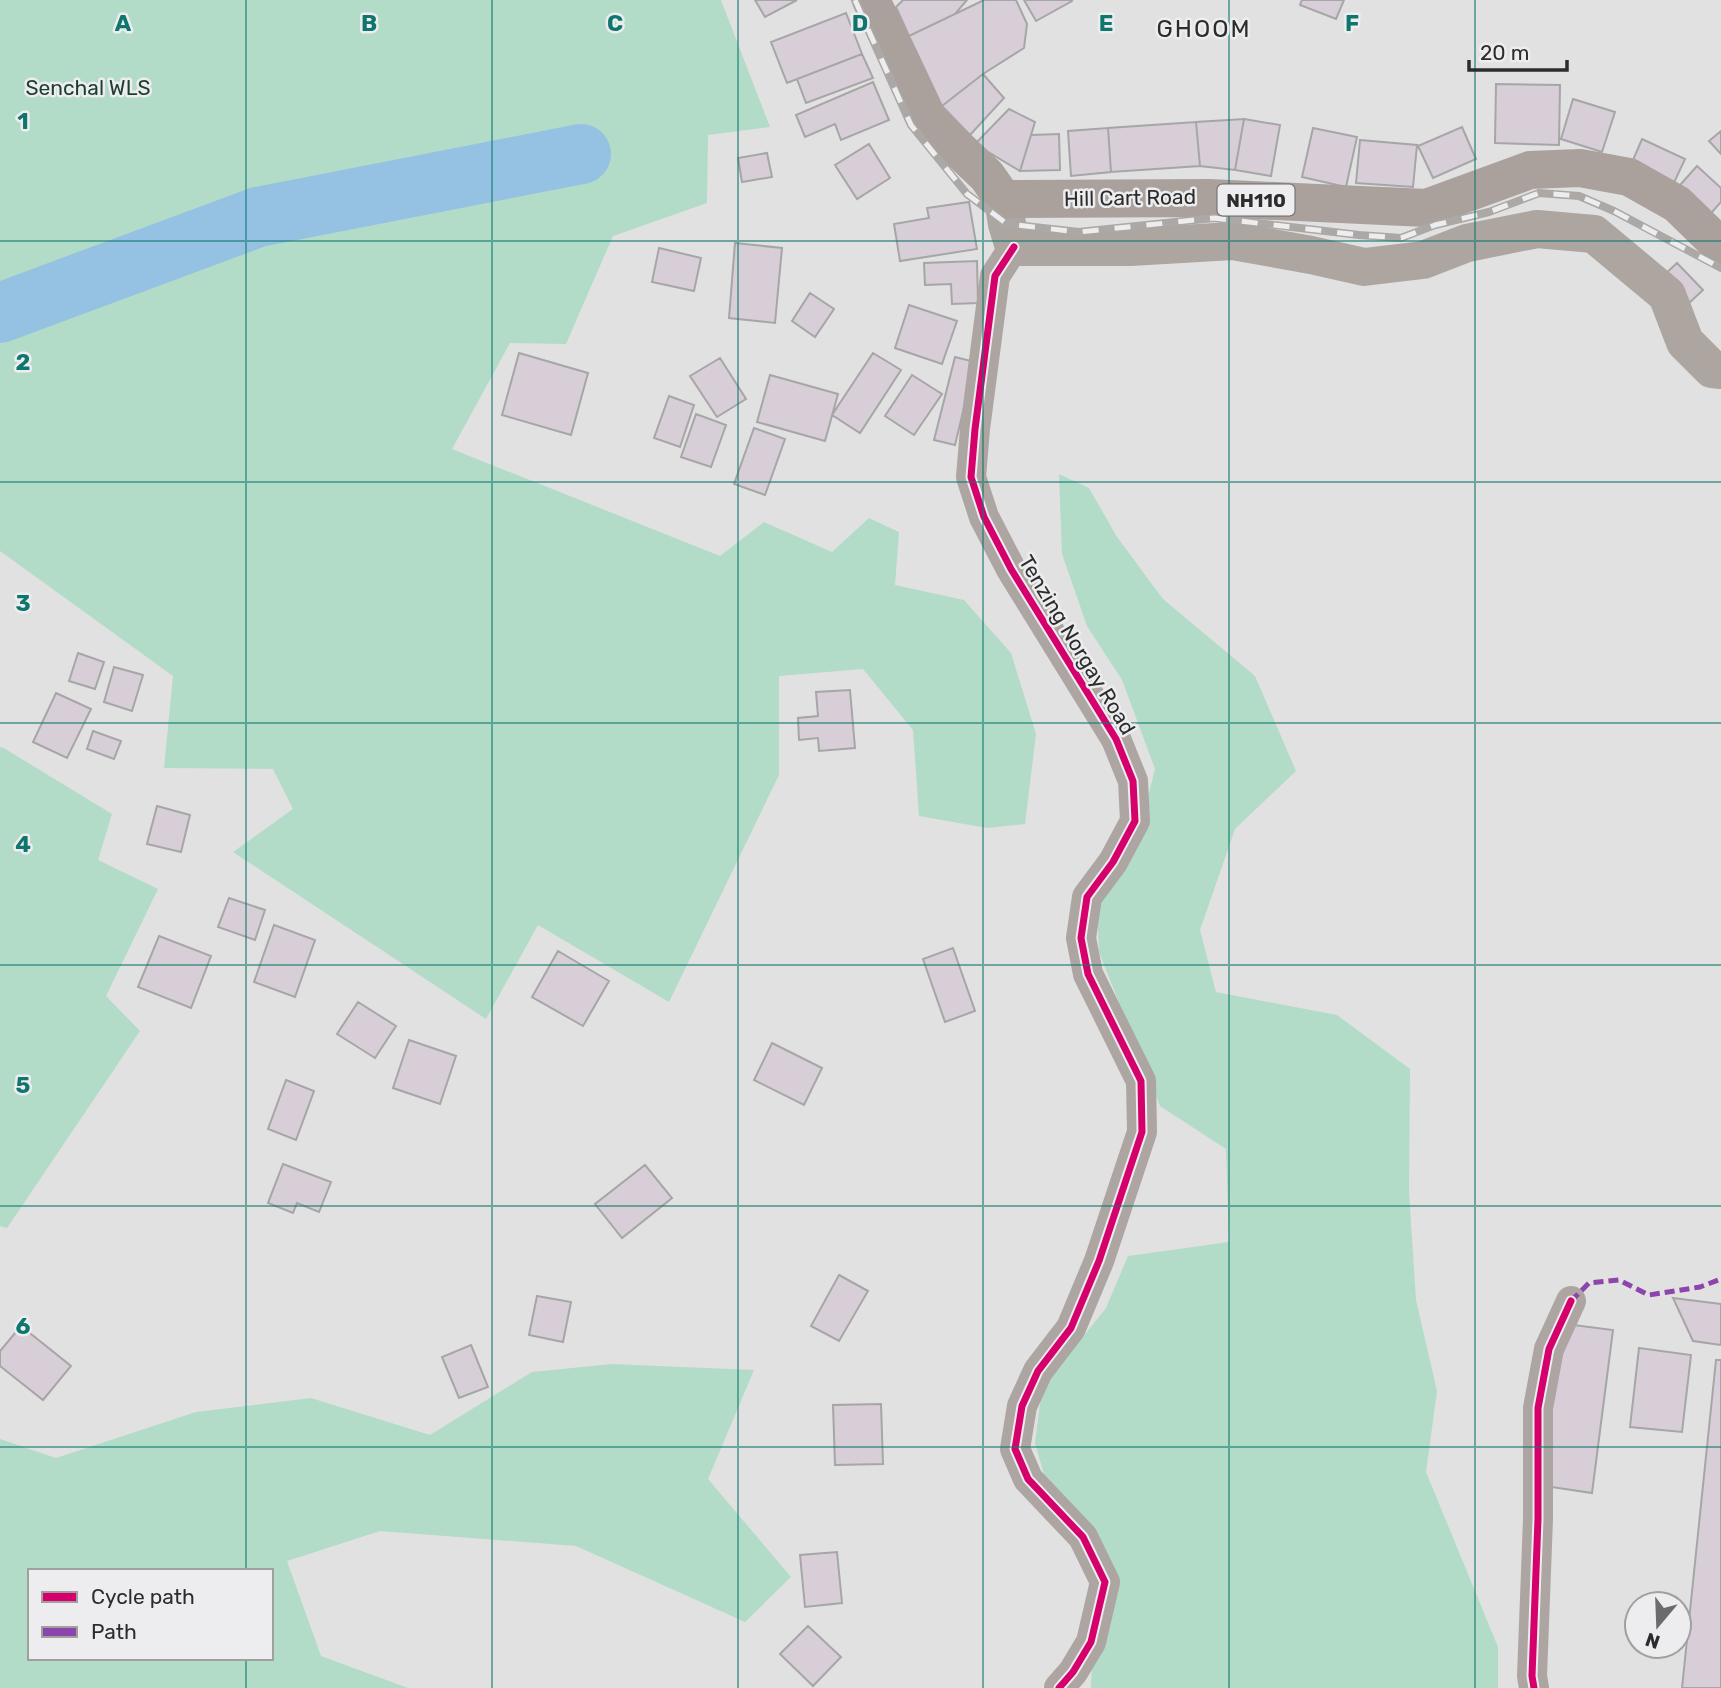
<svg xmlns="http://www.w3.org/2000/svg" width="1721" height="1688" viewBox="0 0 1721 1688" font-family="Rubik,sans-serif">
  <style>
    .green { fill: #b2dcc8; fill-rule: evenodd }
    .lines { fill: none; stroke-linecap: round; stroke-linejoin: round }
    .river { stroke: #95c1e3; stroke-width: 60 }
    .building { fill: #d7ced8; stroke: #a6a6a6; stroke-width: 2 }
    .street { stroke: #ada5a1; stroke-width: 30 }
    .secondary { stroke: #aca5a0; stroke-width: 38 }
    .highway { stroke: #aaa19d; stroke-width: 38 }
    .rail-casing { stroke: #aba8a6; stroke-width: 8 }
    .rail { stroke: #ededef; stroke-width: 5; stroke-dasharray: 16; stroke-linecap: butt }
    .quiet { stroke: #8e44ad; stroke-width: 5; stroke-dasharray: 10 5; stroke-linecap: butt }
    .cycleway-casing { stroke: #ededef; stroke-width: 11 }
    .cycleway { stroke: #d6006c; stroke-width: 7 }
    .grid { fill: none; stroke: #0f766e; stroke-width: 2; stroke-opacity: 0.55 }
    .labels { text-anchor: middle; stroke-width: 5; stroke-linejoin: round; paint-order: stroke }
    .shield { fill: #ededef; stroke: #666667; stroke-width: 2 }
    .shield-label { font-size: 19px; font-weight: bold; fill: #2c2c2d }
    .park-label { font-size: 21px; fill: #1b3f2f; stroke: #ededef }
    .street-label { font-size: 21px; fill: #2c2c2d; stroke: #ededef }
    .quarter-label { font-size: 24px; letter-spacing: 2px; fill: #2c2c2d; stroke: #ededef }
    .grid-label { font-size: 23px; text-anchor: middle; font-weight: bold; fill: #0f766e; stroke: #ededef; stroke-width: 5; stroke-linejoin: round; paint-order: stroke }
  </style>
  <rect width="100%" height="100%" fill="#e1e1e1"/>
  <!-- green -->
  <path class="green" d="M 0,0 L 721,0 L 770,127 L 708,135 L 707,203 L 613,236 L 566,344 L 510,343 L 452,449 L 720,556 L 764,522 L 832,552 L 869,518 L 899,532 L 895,585 L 964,600 L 1011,653 L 1036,734 L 1025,824 L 987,828 L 919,816 L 913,730 L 863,669 L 779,676 L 779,775 L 669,1002 L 538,925 L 486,1019 L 233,852 L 293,809 L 273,769 L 164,768 L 173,676 L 0,551 L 0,336 L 268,236 L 582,165 L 604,147 L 580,137 L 253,207 L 0,302 Z
    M 1059,474 L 1089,488 L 1117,537 L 1163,599 L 1255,676 L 1296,771 L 1235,829 L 1200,930 L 1216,992 L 1337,1015 L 1410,1069 L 1409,1192 L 1416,1300 L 1437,1391 L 1426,1472 L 1498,1647 L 1498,1688 L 1091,1688 L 1092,1660 L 1116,1585 L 1047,1485 L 1035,1443 L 1042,1388 L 1106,1308 L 1128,1256 L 1229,1242 L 1226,1149 L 1160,1106 L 1099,952 L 1097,909 L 1141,825 L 1155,769 L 1122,680 L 1087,626 L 1062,554 Z
    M 2,747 L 112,814 L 98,860 L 158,889 L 106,996 L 140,1031 L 7,1228 L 0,1226 L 0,748 Z
    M 612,1364 L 754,1370 L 708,1479 L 791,1577 L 745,1622 L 576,1546 L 380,1531 L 287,1561 L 321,1656 L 408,1688 L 0,1688 L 0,1439 L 56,1458 L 196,1412 L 311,1398 L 430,1435 L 532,1372 ZM 30,1571 L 271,1571 L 271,1658 L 30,1658 Z"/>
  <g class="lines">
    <!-- river -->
    <path class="river" d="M 0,313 L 258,217 L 581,154"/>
  </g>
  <!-- building -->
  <path class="building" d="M 755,0 L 797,0 L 765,17 Z
    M 903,0 L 967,0 L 955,14 L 909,36 L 896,7 Z
    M 984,0 L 1016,0 L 1027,24 L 1024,48 L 983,74 L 942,106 L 909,36 Z
    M 1024,0 L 1071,0 L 1072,1 L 1036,21 Z
    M 1302,0 L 1344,0 L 1336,19 L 1300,5 Z
    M 846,13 L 862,54 L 787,83 L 771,42 Z
    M 862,54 L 873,78 L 806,103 L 797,79 Z
    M 983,74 L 1004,98 L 970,135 L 942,106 Z
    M 873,82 L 889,120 L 841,140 L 835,124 L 805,137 L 796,115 Z
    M 1496,84 L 1560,85 L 1559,145 L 1495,143 Z
    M 1573,99 L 1615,112 L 1602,152 L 1561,139 Z
    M 1009,109 L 1035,122 L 1020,171 L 975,144 Z
    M 1244,119 L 1235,170 L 1200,166 L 1196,122 Z
    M 1244,119 L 1280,125 L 1271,176 L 1235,170 Z
    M 1196,122 L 1200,166 L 1111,172 L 1108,128 Z
    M 1462,127 L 1476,159 L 1433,178 L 1418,146 Z
    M 1108,128 L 1111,172 L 1071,176 L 1068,131 Z
    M 1313,128 L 1357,137 L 1346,187 L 1302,177 Z
    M 1721,131 L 1721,154 L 1709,141 Z
    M 1059,134 L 1060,170 L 1020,171 L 1031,135 Z
    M 1642,139 L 1685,159 L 1672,187 L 1630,167 Z
    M 1360,140 L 1417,145 L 1413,187 L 1356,183 Z
    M 869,144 L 890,178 L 857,199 L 835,165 Z
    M 767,153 L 772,177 L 742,182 L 738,158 Z
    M 1697,166 L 1721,188 L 1721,202 L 1704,221 L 1673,193 Z
    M 969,202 L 977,249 L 900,261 L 894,224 L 929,218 L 927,208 Z
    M 735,243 L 782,248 L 775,323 L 729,318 Z
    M 659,248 L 701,258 L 694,291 L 652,282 Z
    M 977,261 L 978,303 L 952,304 L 951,284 L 925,285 L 924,263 Z
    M 1677,263 L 1703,290 L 1688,304 L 1662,277 Z
    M 810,293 L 834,309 L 815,337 L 792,321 Z
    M 909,305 L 957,321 L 942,364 L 895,348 Z
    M 519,353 L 588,373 L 571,435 L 502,415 Z
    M 873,353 L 901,370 L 860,433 L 832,415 Z
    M 955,357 L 975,362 L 955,445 L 934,440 Z
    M 720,358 L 746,399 L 717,417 L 690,376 Z
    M 770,375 L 838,394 L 825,441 L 757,422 Z
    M 912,375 L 942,394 L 914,435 L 885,416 Z
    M 669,396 L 694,405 L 680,447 L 654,438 Z
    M 696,414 L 726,425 L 711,467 L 681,457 Z
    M 754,428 L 785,439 L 765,495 L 734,484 Z
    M 78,653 L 104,662 L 95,689 L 69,681 Z
    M 114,667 L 143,675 L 132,711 L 104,702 Z
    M 850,690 L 855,748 L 819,751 L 818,738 L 799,740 L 798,718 L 818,716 L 816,692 Z
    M 56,693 L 91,709 L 67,758 L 33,742 Z
    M 93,731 L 121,741 L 114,759 L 87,749 Z
    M 157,806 L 190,815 L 181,852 L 147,844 Z
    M 229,898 L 265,910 L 255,940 L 218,927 Z
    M 274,925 L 315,940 L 295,997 L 254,982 Z
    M 159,936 L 211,956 L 191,1008 L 138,987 Z
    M 953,948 L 975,1011 L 945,1022 L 923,959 Z
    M 558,951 L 609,981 L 583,1026 L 532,997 Z
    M 358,1002 L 396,1026 L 375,1058 L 337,1034 Z
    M 409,1040 L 456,1056 L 440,1104 L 393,1088 Z
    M 772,1043 L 822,1068 L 804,1105 L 754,1080 Z
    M 286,1080 L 314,1091 L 296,1140 L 268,1129 Z
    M 283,1164 L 331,1182 L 319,1212 L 297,1203 L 293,1213 L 268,1203 Z
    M 645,1165 L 672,1198 L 622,1238 L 595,1204 Z
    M 839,1275 L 868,1291 L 839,1341 L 811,1326 Z
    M 537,1296 L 571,1302 L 563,1342 L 529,1335 Z
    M 1673,1298 L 1721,1304 L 1721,1345 L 1693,1341 Z
    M 1558,1323 L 1613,1330 L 1592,1493 L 1538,1485 Z
    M 21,1326 L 71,1366 L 43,1400 L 0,1366 L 0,1351 Z
    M 471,1345 L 488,1387 L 459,1398 L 442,1357 Z
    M 1639,1348 L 1691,1355 L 1682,1432 L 1630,1427 Z
    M 1716,1360 L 1721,1360 L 1721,1688 L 1682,1688 Z
    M 881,1404 L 883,1464 L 835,1465 L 833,1405 Z
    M 837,1552 L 842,1603 L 805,1607 L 800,1555 Z
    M 808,1626 L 841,1657 L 813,1686 L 780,1654 Z"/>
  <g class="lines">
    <!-- street -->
    <path class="street" d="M 1014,247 L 995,276 L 975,429 L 971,477 L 984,517 L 1011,569 L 1116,739 L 1133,781 L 1135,821 L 1113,862 L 1087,897 L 1081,938 L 1088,974 L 1141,1081 L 1142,1132 L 1099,1261 L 1071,1328 L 1038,1371 L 1022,1406 L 1015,1449 L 1028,1479 L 1083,1537 L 1105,1582 L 1091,1642 L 1073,1672 L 1059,1688
      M 1534,1688 L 1532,1676 L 1538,1519 L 1538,1408 L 1549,1349 L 1571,1301"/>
    <!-- secondary -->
    <path class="secondary" d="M 1003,199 L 1007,224 L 1014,247 L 1130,247 L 1233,241 L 1311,255 L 1364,267 L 1423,260 L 1467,243 L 1537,229 L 1594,234 L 1667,295 L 1685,342 L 1712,369 L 1721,370"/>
    <!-- highway -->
    <path class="highway" d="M 871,0 L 928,120 L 987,176 L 1003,199 L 1209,198 L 1426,208 L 1530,170 L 1580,168 L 1629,177 L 1677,204 L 1715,241 L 1721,245"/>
    <!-- rail casing -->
    <g class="rail-casing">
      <path id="rail" d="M 855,0 L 911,125 L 967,194 L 1007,224 L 1079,232 L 1214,218 L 1359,235 L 1401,238 L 1435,225 L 1489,212 L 1539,193 L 1579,196 L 1614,211 L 1721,268"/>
    </g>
    <!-- rail -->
    <use href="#rail" class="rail"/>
    <!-- quiet -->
    <path class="quiet" d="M 1571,1301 L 1589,1283 L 1619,1280 L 1649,1295 L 1700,1287 L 1721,1279"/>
    <!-- cycleway casing -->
    <g class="cycleway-casing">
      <path id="cycleway" d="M 1014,247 L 995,276 L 975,429 L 971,477 L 984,517 L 1011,569 L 1116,739 L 1133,781 L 1135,821 L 1113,862 L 1087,897 L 1081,938 L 1088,974 L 1141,1081 L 1142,1132 L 1099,1261 L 1071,1328 L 1038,1371 L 1022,1406 L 1015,1449 L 1028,1479 L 1083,1537 L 1105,1582 L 1091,1642 L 1073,1672 L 1059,1688
        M 1534,1688 L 1532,1676 L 1538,1519 L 1538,1408 L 1549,1349 L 1571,1301"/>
    </g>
    <!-- cycleway -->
    <use href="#cycleway" class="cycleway"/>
  </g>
  <!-- grid -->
  <path class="grid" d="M 246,0 L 246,1571M 492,0 L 492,1688M 738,0 L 738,1688M 983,0 L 983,1688M 1229,0 L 1229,1688M 1475,0 L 1475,1688M 0,241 L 1721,241M 0,482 L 1721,482M 0,723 L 1721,723M 0,965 L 1721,965M 0,1206 L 1721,1206M 0,1447 L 1721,1447M 246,1658 L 246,1688"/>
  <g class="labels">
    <!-- shield labels -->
    <rect class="shield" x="1217.5" y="184.5" width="77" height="31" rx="5"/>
    <g class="shield-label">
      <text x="1256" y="207">NH110</text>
    </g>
    <!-- park labels -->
    <g class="park-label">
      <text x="88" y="95">Senchal WLS</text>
    </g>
    <!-- street labels -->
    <g class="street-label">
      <text transform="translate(1130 198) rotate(-1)" y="7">Hill Cart Road</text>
      <text transform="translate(1077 645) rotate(59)" y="7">Tenzing Norgay Road</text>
    </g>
    <!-- quarter labels -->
    <g class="quarter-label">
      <text x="1204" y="37">GHOOM</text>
    </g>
  </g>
  <g class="grid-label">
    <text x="123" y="31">A</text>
    <text x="369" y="31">B</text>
    <text x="615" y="31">C</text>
    <text x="860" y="31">D</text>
    <text x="1106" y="31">E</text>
    <text x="1352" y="31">F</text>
    <text x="23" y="129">1</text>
    <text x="23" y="370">2</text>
    <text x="23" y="611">3</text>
    <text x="23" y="852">4</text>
    <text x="23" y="1093">5</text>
    <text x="23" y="1334">6</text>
  </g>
  <!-- legend -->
  <rect x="28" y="1569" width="245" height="91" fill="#ededef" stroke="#a0a0a1" stroke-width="2"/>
  <rect x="42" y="1592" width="35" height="10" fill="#d6006c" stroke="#a0a0a1" stroke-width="2"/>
  <text x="91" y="1604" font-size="21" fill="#2c2c2d">Cycle path</text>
  <rect x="42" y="1627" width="35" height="10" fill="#8e44ad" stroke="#a0a0a1" stroke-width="2"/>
  <text x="91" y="1639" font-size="21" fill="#2c2c2d">Path</text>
  <!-- north arrow -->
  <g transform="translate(1658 1625) rotate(199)"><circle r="33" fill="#ededef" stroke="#a0a0a1" stroke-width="2"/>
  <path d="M0-5L12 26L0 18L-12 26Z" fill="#6b6b6c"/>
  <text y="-10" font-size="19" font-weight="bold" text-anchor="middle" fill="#2c2c2d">N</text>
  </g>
  <!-- scale -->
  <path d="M1469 60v10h98v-10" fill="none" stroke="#2c2c2d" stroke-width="3.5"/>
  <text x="1480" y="60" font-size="21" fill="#2c2c2d" stroke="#ededef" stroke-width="5" paint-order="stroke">20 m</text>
</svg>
